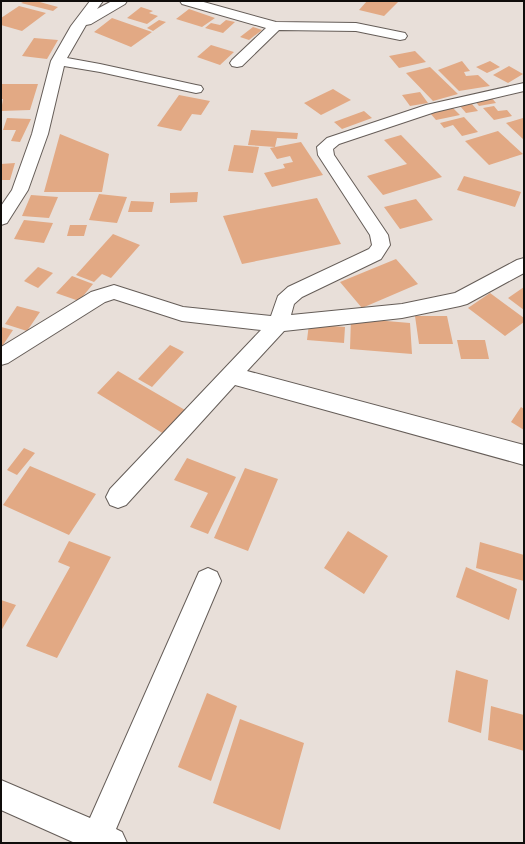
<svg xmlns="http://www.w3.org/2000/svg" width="525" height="844" viewBox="0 0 525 844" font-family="'Titillium Web',sans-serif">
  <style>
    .building { fill: #e2a984 }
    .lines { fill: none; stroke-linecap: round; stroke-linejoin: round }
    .minor-casing { stroke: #655d58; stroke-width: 2 }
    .minor { fill: #fff; fill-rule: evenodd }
  </style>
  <rect width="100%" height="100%" fill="#e8dfd9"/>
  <!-- building -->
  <path class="building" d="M 25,1 L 36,1 L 58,7 L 53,11 L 21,3 Z
    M 367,1 L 399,1 L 384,16 L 359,10 Z
    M 19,6 L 46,13 L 22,31 L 1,25 L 1,18 Z
    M 141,7 L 153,11 L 149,13 L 158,16 L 147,24 L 127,18 Z
    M 189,9 L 215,18 L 202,27 L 176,19 Z
    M 112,18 L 152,32 L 131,47 L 94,32 Z
    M 159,20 L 166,22 L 153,31 L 147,28 Z
    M 226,20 L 235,22 L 223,33 L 205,28 L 211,23 L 220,25 Z
    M 253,27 L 262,30 L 249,40 L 240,37 Z
    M 34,38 L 58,40 L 47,59 L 22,56 Z
    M 211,45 L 234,52 L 220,65 L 197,57 Z
    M 415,51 L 426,62 L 399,68 L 389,56 Z
    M 462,61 L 470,71 L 464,72 L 466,76 L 478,75 L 490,86 L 459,91 L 438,70 Z
    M 490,61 L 500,67 L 487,73 L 476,67 Z
    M 509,66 L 523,74 L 508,83 L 493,75 Z
    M 430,67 L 458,94 L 433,101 L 406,73 Z
    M 1,84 L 38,84 L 30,110 L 1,111 L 3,99 L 1,99 Z
    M 333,89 L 351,100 L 321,115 L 304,103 Z
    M 420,92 L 428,103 L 410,106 L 402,95 Z
    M 179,95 L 210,101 L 201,115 L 192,114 L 181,131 L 157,126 Z
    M 491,97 L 496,103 L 479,106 L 475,101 Z
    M 472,104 L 478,111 L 466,113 L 460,106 Z
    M 494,106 L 498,111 L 507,110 L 512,116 L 494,120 L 483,108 Z
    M 453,108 L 460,115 L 436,120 L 430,113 Z
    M 364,111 L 372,118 L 342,129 L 334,122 Z
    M 464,117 L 478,132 L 462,136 L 453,125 L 444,128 L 440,123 Z
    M 7,118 L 31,119 L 20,142 L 11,141 L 16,130 L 3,130 Z
    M 523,118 L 524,119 L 524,140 L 506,123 Z
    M 251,130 L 298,133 L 297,139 L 277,138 L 275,147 L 248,145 Z
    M 498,131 L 523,154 L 489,165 L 465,141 Z
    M 60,134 L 109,154 L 102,192 L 44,192 Z
    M 401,135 L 442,177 L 383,195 L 367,176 L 407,164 L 384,140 Z
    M 301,142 L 323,175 L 272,187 L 264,173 L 285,168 L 283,164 L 293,162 L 290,156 L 277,159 L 270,148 Z
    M 234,145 L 259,147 L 253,173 L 228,171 Z
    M 15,163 L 10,180 L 1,180 L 1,164 Z
    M 464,176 L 521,192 L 515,207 L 457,190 Z
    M 198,192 L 197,202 L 170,203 L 170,193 Z
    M 99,194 L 127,197 L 117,223 L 89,220 Z
    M 31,195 L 58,197 L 49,218 L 22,216 Z
    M 317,198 L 341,244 L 242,264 L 223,216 Z
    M 416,199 L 433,220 L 400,229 L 384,207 Z
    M 131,201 L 154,202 L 152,212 L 128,212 Z
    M 24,220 L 53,223 L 44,243 L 14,239 Z
    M 70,225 L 87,225 L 84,236 L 67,236 Z
    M 113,234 L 140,245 L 111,278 L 102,274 L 94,282 L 76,275 Z
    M 396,259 L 418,284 L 362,308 L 340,282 Z
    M 38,267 L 53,273 L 38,288 L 24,281 Z
    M 72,276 L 93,284 L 79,301 L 56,293 Z
    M 524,287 L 524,310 L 508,298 Z
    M 490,293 L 524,318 L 524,322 L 505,336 L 468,308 Z
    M 17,306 L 40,312 L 27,331 L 5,324 Z
    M 415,316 L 447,316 L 453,344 L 419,344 Z
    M 351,318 L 410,323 L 412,354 L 350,349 Z
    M 309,324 L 345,327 L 344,343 L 307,340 Z
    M 1,327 L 13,330 L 1,348 Z
    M 457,340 L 485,340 L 489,359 L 461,359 Z
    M 170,345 L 184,352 L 152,387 L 138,379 Z
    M 118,371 L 185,410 L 164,434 L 97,393 Z
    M 521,407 L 524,409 L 524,430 L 511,422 Z
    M 24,448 L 35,453 L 17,475 L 7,470 Z
    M 187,458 L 236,477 L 208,534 L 190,527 L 208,493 L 174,480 Z
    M 30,466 L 96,494 L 69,535 L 3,505 Z
    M 245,468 L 278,479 L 248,551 L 214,538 Z
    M 348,531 L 388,556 L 364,594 L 324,568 Z
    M 69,541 L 111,557 L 57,658 L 26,646 L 70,567 L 58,562 Z
    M 480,542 L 524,555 L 524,581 L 476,568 Z
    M 466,567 L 517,589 L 509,620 L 456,597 Z
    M 1,600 L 16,605 L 1,631 Z
    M 456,670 L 488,680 L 481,733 L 448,722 Z
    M 207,693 L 237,706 L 211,781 L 178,767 Z
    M 491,706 L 524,715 L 524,751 L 488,740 Z
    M 240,719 L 304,743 L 280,830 L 213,803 Z"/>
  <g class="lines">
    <!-- minor casing -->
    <g class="minor-casing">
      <path id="minor" d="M 90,1 L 103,1 L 97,9 L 112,1 L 127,1 L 125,4 L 91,24 L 86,25 L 67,58 L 100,64 L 196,85 L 201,86 L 203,89 L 201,92 L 196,93 L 100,72 L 64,66 L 48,134 L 28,190 L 7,223 L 1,225 L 1,206 L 12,190 L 32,134 L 51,61 L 71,26 Z
        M 180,1 L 200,1 L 276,22 L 356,23 L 405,33 L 407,36 L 405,39 L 400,40 L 356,31 L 279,30 L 242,66 L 237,67 L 232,66 L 230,63 L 232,60 L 266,28 L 182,4 Z
        M 524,83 L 524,91 L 435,112 L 339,144 L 333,149 L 334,155 L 388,235 L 390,245 L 381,259 L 302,297 L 294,304 L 291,315 L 402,304 L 455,293 L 517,260 L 524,258 L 524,273 L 467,304 L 460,306 L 402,318 L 284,331 L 247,371 L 524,445 L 524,465 L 235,385 L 126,505 L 118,508 L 110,505 L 106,497 L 110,489 L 261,330 L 182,321 L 114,299 L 105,302 L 8,363 L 1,365 L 1,347 L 91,292 L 114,285 L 183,307 L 271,316 L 278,296 L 288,287 L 369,249 L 372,245 L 370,235 L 318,155 L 317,147 L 327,138 L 426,105 Z
        M 208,568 L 217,572 L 221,581 L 116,829 L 122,832 L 127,843 L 75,843 L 1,810 L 1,780 L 90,818 L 199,572 Z"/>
    </g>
    <!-- minor -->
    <use href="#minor" class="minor"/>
  </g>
  <!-- border -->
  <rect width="525" height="844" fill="none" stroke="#100d0b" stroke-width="4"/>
</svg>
